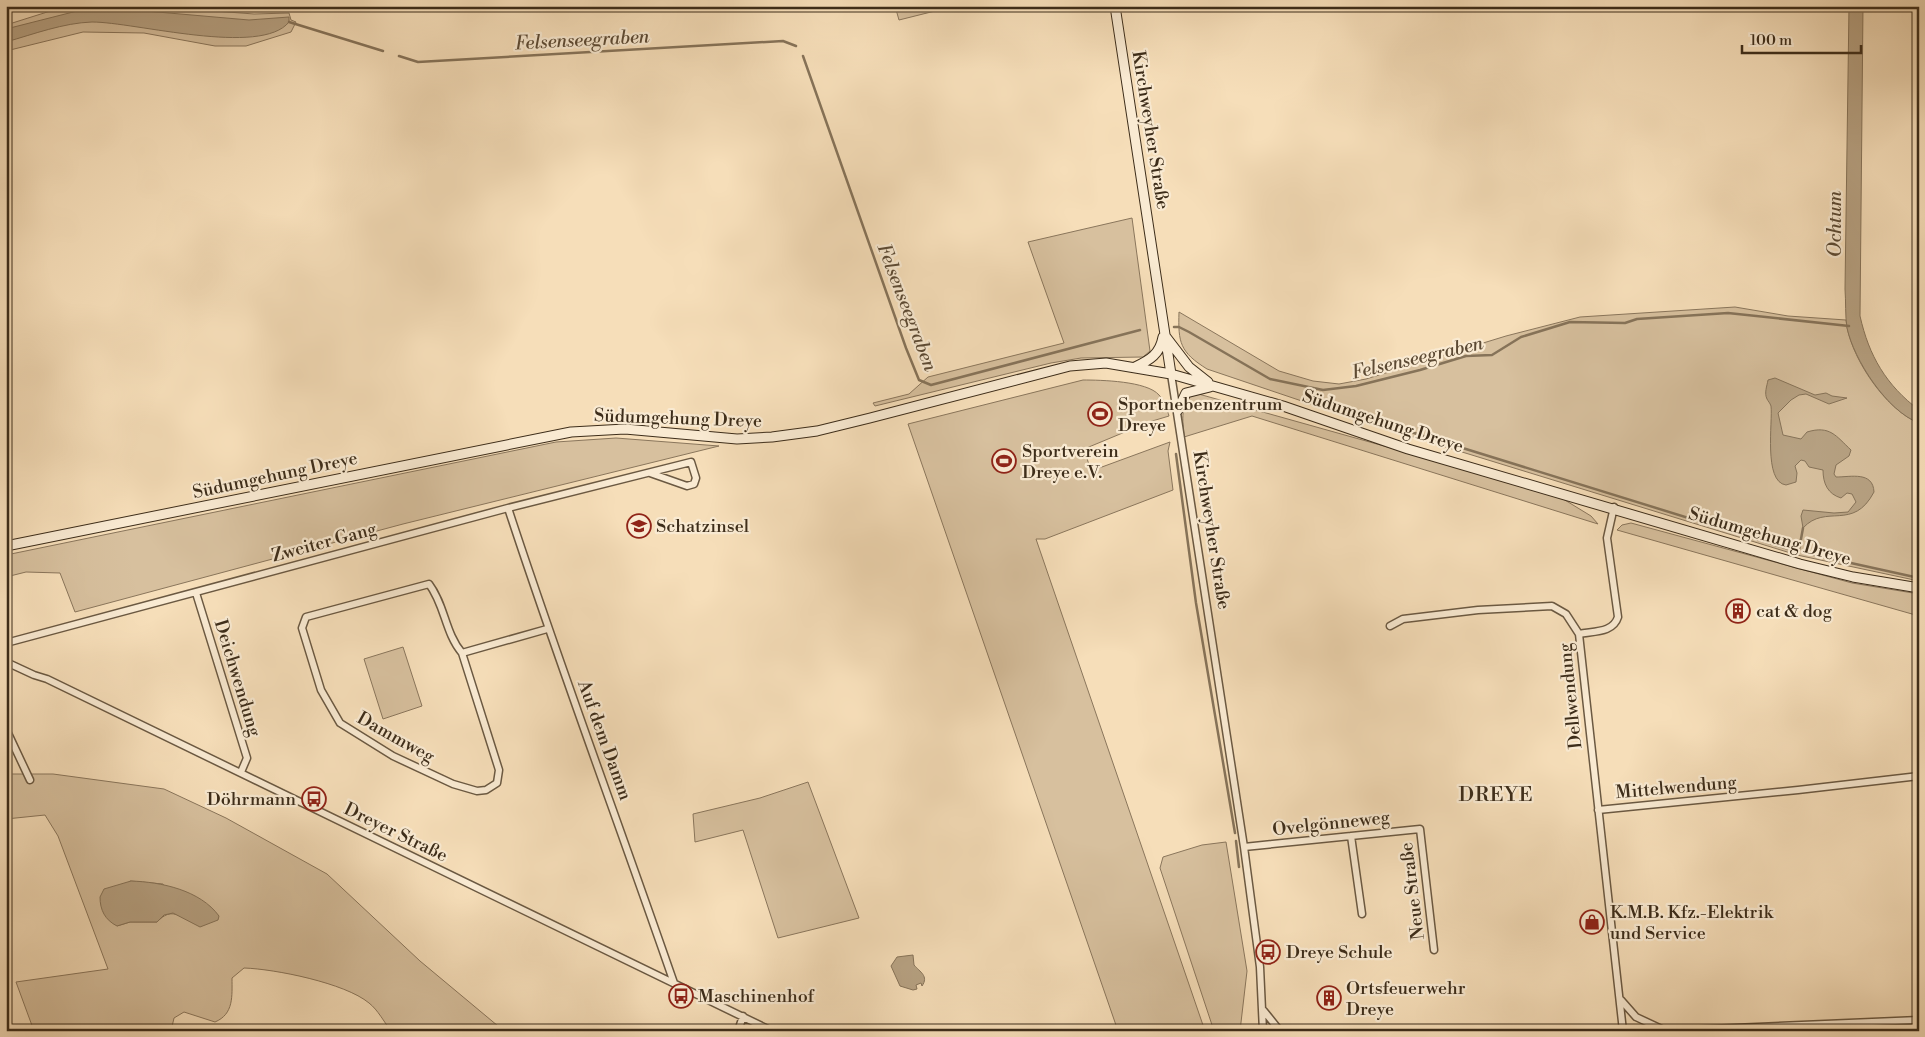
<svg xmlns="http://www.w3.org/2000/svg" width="1925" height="1037" viewBox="0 0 1925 1037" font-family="'Libre Bodoni',serif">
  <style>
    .green { fill: #d7c09e; stroke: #8a765c; fill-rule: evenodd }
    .water { fill: #b7a283; stroke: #867359 }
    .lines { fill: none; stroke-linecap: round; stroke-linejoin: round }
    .stream { stroke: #867359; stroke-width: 2.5 }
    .street-casing { stroke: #6b5942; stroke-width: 9 }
    .secondary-casing { stroke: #3d2d1a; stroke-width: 11 }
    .street { stroke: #f9ead2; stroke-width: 6 }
    .secondary { stroke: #f9ead2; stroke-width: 9 }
    .labels { text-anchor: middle; stroke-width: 4.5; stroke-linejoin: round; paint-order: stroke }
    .street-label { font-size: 18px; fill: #3d2d1a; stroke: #f9ead2 }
    .poi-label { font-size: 18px; fill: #3d2d1a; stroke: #f9ead2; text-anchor: start }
    .water-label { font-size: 19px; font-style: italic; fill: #5c4a34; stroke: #f9ead2 }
    .quarter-label { font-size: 20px; letter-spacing: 1px; fill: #3d2d1a; stroke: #f9ead2 }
  </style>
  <rect width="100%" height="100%" fill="#f6deb9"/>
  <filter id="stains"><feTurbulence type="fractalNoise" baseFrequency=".004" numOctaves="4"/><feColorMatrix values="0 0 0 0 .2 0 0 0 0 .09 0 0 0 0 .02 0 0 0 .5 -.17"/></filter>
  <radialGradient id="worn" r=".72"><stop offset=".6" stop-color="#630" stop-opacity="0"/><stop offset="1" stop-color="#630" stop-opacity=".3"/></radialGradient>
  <!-- green -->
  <path class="green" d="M 148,6 L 254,14 L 289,13 L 291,20 L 296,22 L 291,32 L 246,46 L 215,46 L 144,33 L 83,32 L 6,51 L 6,25 L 63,7 Z
    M 895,6 L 955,6 L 899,20 Z
    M 1132,218 L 1150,351 L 1143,357 L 1081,358 L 1051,363 L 875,406 L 873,403 L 909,394 L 928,377 L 1064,343 L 1028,242 Z
    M 1735,307 L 1788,316 L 1846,320 C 1849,355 1885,410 1919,423 L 1919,581 L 1797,555 L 1358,420 L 1207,369 C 1180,352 1178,343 1179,312 L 1279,371 L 1313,381 L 1339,384 L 1366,379 L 1506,336 L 1580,317 Z
    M 1083,380 C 1101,380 1147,381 1159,395 C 1165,401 1167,409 1169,416 L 1149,422 L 1084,449 L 1091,471 L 1170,442 L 1168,451 L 1173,490 L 1045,539 L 1036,539 L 1205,1031 L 1118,1031 L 908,424 Z
    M 1195,393 L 1555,494 L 1591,516 L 1598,524 L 1252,416 L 1184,437 C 1183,421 1179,403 1195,393 Z
    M 616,438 L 719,446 L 403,524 L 75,612 L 60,573 L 26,572 L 6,577 L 6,555 L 556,442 Z
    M 1631,523 L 1852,583 L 1919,594 L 1919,616 L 1617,530 L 1622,525 Z
    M 403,647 L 422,706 L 383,719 L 364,659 Z
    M 6,774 L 53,774 L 164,789 L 226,818 L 327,874 L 420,961 L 504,1031 L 391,1031 C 384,1022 378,1010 369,1003 C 345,983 275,969 244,968 L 232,978 C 232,996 234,1014 215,1022 L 184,1012 L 174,1018 L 171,1031 L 34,1031 L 16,982 L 108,969 L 58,836 L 45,815 L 6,819 ZM 130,881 L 163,884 L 180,916 C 170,911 164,915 157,922 L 130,922 L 117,926 Z
    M 808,782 L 859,918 L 778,938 L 743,830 L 695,842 L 693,814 L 760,798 Z
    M 1226,842 L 1247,971 L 1240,1031 L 1214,1031 L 1160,868 L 1163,857 L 1202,845 Z"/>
  <!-- water -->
  <path class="water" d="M 1849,6 L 1863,6 L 1860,316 C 1869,356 1886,385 1919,410 L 1919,423 C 1887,411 1854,360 1847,328 C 1845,315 1846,302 1845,289 Z
    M 123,9 L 249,20 L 289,17 L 289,22 C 261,57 135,22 92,22 C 63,23 34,34 6,42 L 6,29 L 77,11 Z
    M 1775,378 L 1815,395 L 1826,393 L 1832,396 L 1847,398 L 1829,404 L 1806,394 L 1799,395 L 1791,400 L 1778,413 L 1783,435 L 1801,439 L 1807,432 C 1830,425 1836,436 1851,450 L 1849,456 L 1836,465 L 1834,474 L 1836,477 C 1851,477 1873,471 1874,492 C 1853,532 1826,503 1803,528 L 1801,516 L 1803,510 L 1834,513 L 1848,512 L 1856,502 L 1852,494 L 1847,493 L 1841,498 C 1828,494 1823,484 1823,470 L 1809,467 L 1805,461 L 1801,460 L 1795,466 L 1797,473 L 1796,482 L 1786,485 C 1763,482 1773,421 1771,406 C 1770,403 1768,401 1767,399 C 1764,393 1767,386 1768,380 Z
    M 131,881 C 161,882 200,890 219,916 L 218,920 L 200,927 L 173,913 L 164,915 L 157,922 L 130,922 L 117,926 C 105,920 100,910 100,897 L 104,889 Z
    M 913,955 L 914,965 C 920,972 929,976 922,986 L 921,983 L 916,985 L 917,989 L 913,990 L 900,986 L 891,966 L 897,957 Z"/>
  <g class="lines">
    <!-- stream -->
    <path class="stream" d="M 289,22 L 383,51
      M 399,56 L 418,62 L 783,41 L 796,46
      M 803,56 L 906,348 L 919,380 L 931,385 L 1140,330
      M 1174,327 L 1179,327 L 1189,332 L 1270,379 L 1323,390 L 1356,386 L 1420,370 L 1466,356 L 1492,355 L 1521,337 L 1570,322 L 1625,323 L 1637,319 L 1728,313 L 1849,326
      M 1382,423 L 1795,551 L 1799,550 L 1803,528
      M 1176,454 L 1196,603 L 1235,833
      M 1810,554 L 1919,578
      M 1236,841 L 1239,867"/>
    <!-- street casing -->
    <g class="street-casing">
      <path id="street" d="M 1171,374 L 1244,847 L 1260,967 L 1263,1031
        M 508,508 C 560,667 619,824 674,983
        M 196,593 L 247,758 L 241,772
        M 1390,626 L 1403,619 L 1478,610 L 1552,606 L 1566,614 L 1579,634 L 1623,1031
        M 1579,634 C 1594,631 1613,633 1618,617 L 1607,538 L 1614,507
        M 6,643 L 508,508 L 691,462 L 696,478 L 694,484 L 687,486 L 650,473
        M 462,653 C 445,633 445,605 429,584 L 306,617 L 302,628 L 321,690 L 340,723 L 393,756 L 453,784 L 477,791 L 486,790 L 497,783 L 499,770 L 462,653 L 547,629
        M 6,662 L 34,675 L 47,679 L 772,1031
        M 6,729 L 30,780
        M 1598,810 L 1798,790 L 1919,776
        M 1351,836 L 1362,914
        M 1244,847 L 1420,829 L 1434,950
        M 1621,1000 L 1636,1017 L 1666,1031
        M 1264,1011 L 1280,1031
        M 738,1031 L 743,1016
        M 1664,1031 L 1919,1020"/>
    </g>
    <!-- secondary casing -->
    <g class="secondary-casing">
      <path id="secondary" d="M 1115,6 L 1171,374
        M 1166,337 L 1189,367 L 1208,382
        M 1135,367 C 1150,360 1160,354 1163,337
        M 1178,410 L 1186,393 L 1210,387
        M 6,546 L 571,432 L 625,429 L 737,439 L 772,437 L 817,431 L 870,418 L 1070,366 L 1106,363 L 1171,374 L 1283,406 L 1408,449 L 1800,564 L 1853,577 L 1919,588"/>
    </g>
    <!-- street -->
    <use href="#street" class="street"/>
    <!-- secondary -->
    <use href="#secondary" class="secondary"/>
  </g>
  <!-- icons -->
  <defs>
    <g id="stadium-ring" transform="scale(1.25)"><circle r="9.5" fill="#f9ead2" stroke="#8f2418" stroke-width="1.5"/><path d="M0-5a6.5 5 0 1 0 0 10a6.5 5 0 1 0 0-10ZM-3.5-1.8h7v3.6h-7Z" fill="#8f2418"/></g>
    <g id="school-ring" transform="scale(1.25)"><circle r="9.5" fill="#f9ead2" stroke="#8f2418" stroke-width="1.5"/><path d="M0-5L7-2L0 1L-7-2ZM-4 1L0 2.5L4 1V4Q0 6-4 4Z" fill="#8f2418"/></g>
    <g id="building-ring" transform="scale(1.25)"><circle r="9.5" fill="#f9ead2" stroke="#8f2418" stroke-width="1.5"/><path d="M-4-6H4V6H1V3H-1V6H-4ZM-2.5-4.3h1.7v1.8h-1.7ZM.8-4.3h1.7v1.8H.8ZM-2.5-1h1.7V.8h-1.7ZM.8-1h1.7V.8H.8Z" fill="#8f2418"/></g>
    <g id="bus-ring" transform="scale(1.25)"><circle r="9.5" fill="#f9ead2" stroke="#8f2418" stroke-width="1.5"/><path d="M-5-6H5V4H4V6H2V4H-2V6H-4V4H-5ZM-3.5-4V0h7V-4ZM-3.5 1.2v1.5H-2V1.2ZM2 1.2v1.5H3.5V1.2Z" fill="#8f2418"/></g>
    <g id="shop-ring" transform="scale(1.25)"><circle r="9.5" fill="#f9ead2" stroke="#8f2418" stroke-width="1.5"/><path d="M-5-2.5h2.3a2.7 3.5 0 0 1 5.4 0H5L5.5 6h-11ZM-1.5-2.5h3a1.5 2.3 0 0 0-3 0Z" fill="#8f2418"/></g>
  </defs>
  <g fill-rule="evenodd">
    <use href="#stadium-ring" x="1100" y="414"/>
    <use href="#stadium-ring" x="1004" y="461"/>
    <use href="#school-ring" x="639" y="526"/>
    <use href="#building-ring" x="1738" y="611"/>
    <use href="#bus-ring" x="314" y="799"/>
    <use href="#shop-ring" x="1592" y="922"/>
    <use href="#bus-ring" x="1268" y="952"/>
    <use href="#bus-ring" x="681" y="996"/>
    <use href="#building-ring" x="1329" y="998"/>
  </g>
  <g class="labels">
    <!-- street labels -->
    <g class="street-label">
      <text transform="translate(1151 130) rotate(81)" y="6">Kirchweyher Straße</text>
      <text transform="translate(678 418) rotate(2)" y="6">Südumgehung Dreye</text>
      <text transform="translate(1383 421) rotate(18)" y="6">Südumgehung Dreye</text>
      <text transform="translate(275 475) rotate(-12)" y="6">Südumgehung Dreye</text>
      <text transform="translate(1212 530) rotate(81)" y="6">Kirchweyher Straße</text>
      <text transform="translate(1770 536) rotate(16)" y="6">Südumgehung Dreye</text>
      <text transform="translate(324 542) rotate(-15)" y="6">Zweiter Gang</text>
      <text transform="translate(238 678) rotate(73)" y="6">Deichwendung</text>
      <text transform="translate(1570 696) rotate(-96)" y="6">Dellwendung</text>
      <text transform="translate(396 737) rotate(29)" y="6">Dammweg</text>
      <text transform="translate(605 740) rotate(70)" y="6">Auf dem Damm</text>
      <text transform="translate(1676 787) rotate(-5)" y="6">Mittelwendung</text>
      <text transform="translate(1331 823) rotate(-6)" y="6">Ovelgönneweg</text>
      <text transform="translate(396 832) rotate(26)" y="6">Dreyer Straße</text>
      <text transform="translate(1412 891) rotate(-97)" y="6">Neue Straße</text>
    </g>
    <!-- poi labels -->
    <g class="poi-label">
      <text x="1118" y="410">Sportnebenzentrum<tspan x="1118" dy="21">Dreye</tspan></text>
      <text x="1022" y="457">Sportverein<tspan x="1022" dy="21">Dreye e.V.</tspan></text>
      <text x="656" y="532">Schatzinsel</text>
      <text x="1756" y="617">cat &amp; dog</text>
      <text x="296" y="805" text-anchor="end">Döhrmann</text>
      <text x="1610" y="918">K.M.B. Kfz.-Elektrik<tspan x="1610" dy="21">und Service</tspan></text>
      <text x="1286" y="958">Dreye Schule</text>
      <text x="1346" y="994">Ortsfeuerwehr<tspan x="1346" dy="21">Dreye</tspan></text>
      <text x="698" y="1002">Maschinenhof</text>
    </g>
    <!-- water labels -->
    <g class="water-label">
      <text transform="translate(582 39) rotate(-3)" y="7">Felsenseegraben</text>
      <text transform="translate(1834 224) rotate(-90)" y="7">Ochtum</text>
      <text transform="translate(908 307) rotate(69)" y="7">Felsenseegraben</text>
      <text transform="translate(1417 357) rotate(-13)" y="7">Felsenseegraben</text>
    </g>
    <!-- quarter labels -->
    <g class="quarter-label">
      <text x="1496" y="801">DREYE</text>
    </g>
  </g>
  <!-- margin -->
  <rect width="1925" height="1037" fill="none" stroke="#f6deb9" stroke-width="25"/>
  <rect x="8" y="8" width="1910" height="1022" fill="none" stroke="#3d2d1a" stroke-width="2.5"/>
  <rect x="12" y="12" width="1900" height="1012" fill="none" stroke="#3d2d1a"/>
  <!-- scale -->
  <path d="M1742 45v8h119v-8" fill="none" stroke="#3d2d1a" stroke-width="2.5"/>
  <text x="1750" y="45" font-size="15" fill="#3d2d1a" stroke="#f9ead2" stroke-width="4" paint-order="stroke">100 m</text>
  <rect width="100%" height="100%" filter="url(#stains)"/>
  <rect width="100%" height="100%" fill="url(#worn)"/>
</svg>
